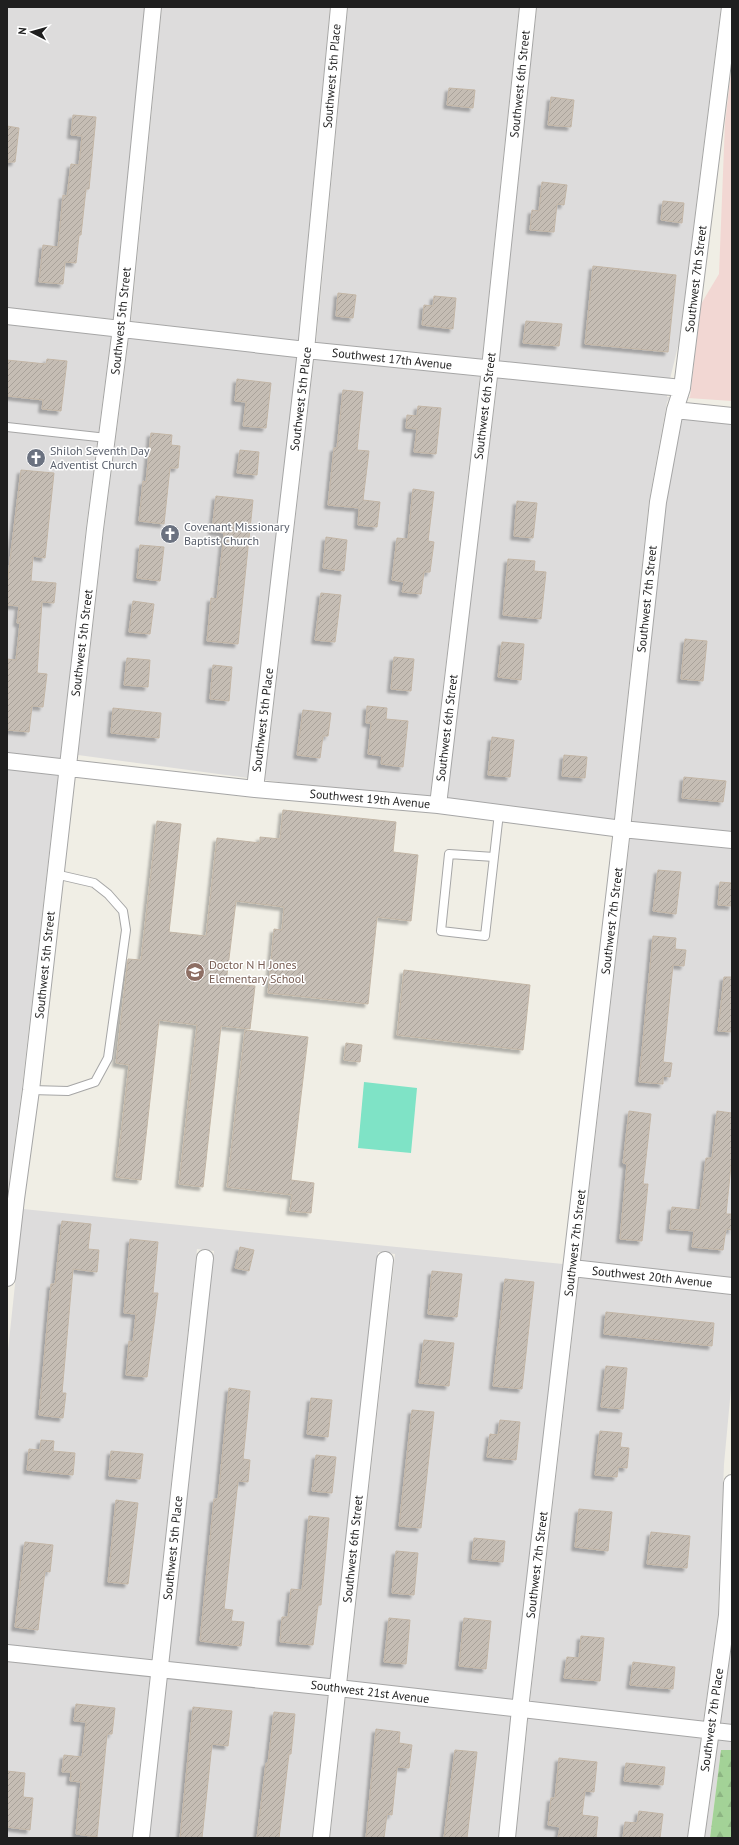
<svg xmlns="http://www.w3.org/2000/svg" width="739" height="1845" viewBox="0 0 739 1845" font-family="'PT Sans',sans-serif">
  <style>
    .residential { fill: #dddcdc }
    .commercial { fill: #f2d7d3 }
    .forest { fill: url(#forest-firs) }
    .pitch { fill: #7fe3c6 }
    .building { fill: url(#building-hatch); stroke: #c3b6a6; filter: url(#shadow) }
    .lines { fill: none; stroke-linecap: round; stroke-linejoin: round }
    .service-casing { stroke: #a6a6a6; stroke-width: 10 }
    .minor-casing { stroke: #a6a6a6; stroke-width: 18 }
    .service { stroke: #fff; stroke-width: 8 }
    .minor { stroke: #fff; stroke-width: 16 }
    .labels { text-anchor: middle; stroke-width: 3; stroke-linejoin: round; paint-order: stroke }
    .street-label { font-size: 12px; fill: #1f1f1f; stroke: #fff }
    .worship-label { font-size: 12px; fill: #5b616d; stroke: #fff; text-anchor: start }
    .education-label { font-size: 12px; fill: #785e54; stroke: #fff; text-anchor: start }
  </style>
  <defs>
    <pattern id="forest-firs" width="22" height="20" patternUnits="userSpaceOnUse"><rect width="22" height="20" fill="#a3d297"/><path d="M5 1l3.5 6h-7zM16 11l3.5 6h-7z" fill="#8cb482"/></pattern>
    <pattern id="building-hatch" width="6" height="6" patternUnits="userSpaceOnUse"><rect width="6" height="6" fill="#c5bdb4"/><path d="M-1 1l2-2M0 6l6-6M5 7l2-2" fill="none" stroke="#a9a29a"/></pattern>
    <filter id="shadow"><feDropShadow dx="-3.5" dy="3.5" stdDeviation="1" flood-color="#0004"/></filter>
  </defs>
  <rect width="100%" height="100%" fill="#f0eee5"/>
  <!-- residential -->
  <path class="residential" d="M 7,7 L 145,7 L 113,319 L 7,308 Z
    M 162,7 L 330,7 L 298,342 L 131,321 Z
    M 348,7 L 519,7 L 482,360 L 316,343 Z
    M 537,7 L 721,7 L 679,342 L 670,379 L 499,362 Z
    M 7,324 L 111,335 L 86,528 L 60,760 L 7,753 Z
    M 129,337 L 297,357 L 248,778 L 78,755 L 104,530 Z
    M 314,359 L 480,375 L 430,797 L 307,786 L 265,780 Z
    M 498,377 L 667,394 L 667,397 L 670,397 L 667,402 L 649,501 L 614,820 L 447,798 Z
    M 682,419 L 732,423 L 732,833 L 632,822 L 666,503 Z
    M 7,769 L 58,775 L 22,1088 L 8,1190 Z
    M 630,838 L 732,848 L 732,1378 L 724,1464 L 718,1614 L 687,1838 L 516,1838 L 529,1710 Z
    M 23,1209 L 563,1264 L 498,1838 L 330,1838 L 395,1254 L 378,1252 L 312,1838 L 149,1838 L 214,1251 L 197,1249 L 132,1838 L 7,1838 L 7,1360 Z
    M 732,1642 L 732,1750 L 721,1750 L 710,1838 L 705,1838 Z"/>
  <!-- commercial -->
  <path class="commercial" d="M 732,64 L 732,401 L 688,398 L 690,397 L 701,304 L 719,274 L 725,123 Z"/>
  <!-- forest -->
  <path class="forest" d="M 721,1750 L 732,1750 L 732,1838 L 710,1838 Z"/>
  <!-- pitch -->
  <path class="pitch" d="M 364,1082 L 417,1088 L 411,1153 L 358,1148 Z"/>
  <!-- building -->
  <path class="building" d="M 449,88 L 475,90 L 473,108 L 447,105 Z
    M 551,97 L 574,100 L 571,127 L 548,125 Z
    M 73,115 L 96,117 L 89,189 L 86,189 L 81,235 L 79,235 L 76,263 L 65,262 L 63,284 L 39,282 L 43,245 L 58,247 L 63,195 L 67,196 L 71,164 L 79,165 L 82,136 L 71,135 Z
    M 7,126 L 19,128 L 15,162 L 7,162 Z
    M 542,182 L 567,185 L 564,205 L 557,204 L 554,232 L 530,230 L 532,210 L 539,211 Z
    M 663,201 L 684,203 L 682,223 L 661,220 Z
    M 593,266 L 676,275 L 668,352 L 585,344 Z
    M 338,293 L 356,295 L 353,318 L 336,316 Z
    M 434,296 L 456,298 L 453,329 L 422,325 L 424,305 L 433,306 Z
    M 526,321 L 562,324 L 559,346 L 523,343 Z
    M 47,359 L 67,361 L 61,411 L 42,409 L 43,400 L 7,396 L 7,360 L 46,364 Z
    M 237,379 L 271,383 L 266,428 L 243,426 L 246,402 L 235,401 Z
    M 343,390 L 363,392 L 357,450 L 369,451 L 363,500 L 380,502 L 377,527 L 358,525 L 359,508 L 328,505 L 334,448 L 337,448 Z
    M 418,406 L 441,408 L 436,454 L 414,452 L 417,429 L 406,428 L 407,415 L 417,416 Z
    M 151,433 L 172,435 L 171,445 L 180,446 L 178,468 L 170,468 L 164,524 L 139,521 L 143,481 L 146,482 Z
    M 240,450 L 259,452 L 257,475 L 237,473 Z
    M 21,470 L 54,473 L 45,558 L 33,556 L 31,581 L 56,583 L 54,603 L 42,602 L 37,673 L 47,674 L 43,707 L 32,706 L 29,732 L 7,730 L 7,659 L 16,660 L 20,623 L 17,623 L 19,606 L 7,605 L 7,585 Z
    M 413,489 L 434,492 L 428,541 L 434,542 L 430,572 L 424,572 L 421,594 L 402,592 L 404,582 L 392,580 L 397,538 L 408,539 Z
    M 216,496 L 253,500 L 238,644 L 207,641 L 211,598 L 217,599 L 224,533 L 212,531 Z
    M 517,501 L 537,503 L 533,538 L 514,536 Z
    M 326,537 L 347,540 L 344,571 L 323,568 Z
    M 140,545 L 164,547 L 160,581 L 137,578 Z
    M 508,559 L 535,561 L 534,571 L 546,572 L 541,619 L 503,615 Z
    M 321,593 L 341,595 L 335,642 L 315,640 Z
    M 133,601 L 154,604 L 150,634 L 129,632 Z
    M 685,639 L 707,641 L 703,681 L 681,679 Z
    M 502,642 L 524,644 L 521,680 L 498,677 Z
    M 394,657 L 414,659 L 411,691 L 391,689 Z
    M 127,658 L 150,660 L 148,687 L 124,685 Z
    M 213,665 L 232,667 L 229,701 L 210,699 Z
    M 367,706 L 387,708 L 386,719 L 408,721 L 403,767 L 381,764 L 382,756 L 368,754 L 371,723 L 366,723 Z
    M 113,708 L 161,713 L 159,738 L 111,733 Z
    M 303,710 L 331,713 L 328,736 L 323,736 L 320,758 L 297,755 Z
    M 492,737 L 514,740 L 510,777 L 488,775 Z
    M 564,755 L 587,757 L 585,778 L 562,776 Z
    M 684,777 L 726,781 L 723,802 L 682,798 Z
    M 283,810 L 396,822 L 393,852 L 418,855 L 411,921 L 377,917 L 368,1004 L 315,998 L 268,993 L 274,929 L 282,930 L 284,907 L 236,901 L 226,983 L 255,986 L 250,1029 L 221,1026 L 203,1187 L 179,1184 L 197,1025 L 159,1020 L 141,1180 L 116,1177 L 129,1065 L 116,1063 L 128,959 L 141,960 L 157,821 L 181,824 L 169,932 L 206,936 L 217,838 L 260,843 L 260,837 L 280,839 Z
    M 658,870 L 681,872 L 676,914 L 653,911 Z
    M 720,882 L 732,883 L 732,906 L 718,905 Z
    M 653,936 L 676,938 L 675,949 L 686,950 L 684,966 L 673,965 L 663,1062 L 672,1063 L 670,1077 L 663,1076 L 663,1084 L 639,1082 Z
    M 404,970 L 530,985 L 523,1050 L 397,1035 Z
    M 724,977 L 732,977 L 732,1032 L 718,1031 Z
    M 245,1030 L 308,1037 L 291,1180 L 314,1183 L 311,1213 L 290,1211 L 292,1195 L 227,1187 Z
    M 346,1043 L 362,1045 L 360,1062 L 344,1060 Z
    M 629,1111 L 651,1114 L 643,1184 L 648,1184 L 642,1241 L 620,1239 L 627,1164 L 623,1163 Z
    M 717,1111 L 732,1113 L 732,1156 L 726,1214 L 732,1214 L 732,1230 L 726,1229 L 723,1250 L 692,1247 L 694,1231 L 670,1229 L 672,1207 L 700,1210 L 706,1158 L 712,1158 Z
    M 62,1221 L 91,1224 L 88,1249 L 99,1250 L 97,1272 L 73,1269 L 62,1393 L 66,1393 L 63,1418 L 39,1415 L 51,1284 L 55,1284 Z
    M 130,1239 L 158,1242 L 153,1293 L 158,1293 L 147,1377 L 126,1375 L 129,1341 L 133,1342 L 136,1314 L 124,1313 Z
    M 240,1247 L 254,1250 L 249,1271 L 235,1268 Z
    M 432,1271 L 462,1274 L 457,1317 L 428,1314 Z
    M 505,1279 L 534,1282 L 522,1389 L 493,1386 Z
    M 606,1312 L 714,1323 L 712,1346 L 604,1334 Z
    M 424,1340 L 454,1343 L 449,1386 L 419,1383 Z
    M 606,1366 L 627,1368 L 623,1409 L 601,1407 Z
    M 229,1388 L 250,1391 L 243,1459 L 250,1460 L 248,1482 L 238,1481 L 224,1609 L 233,1610 L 231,1621 L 244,1622 L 241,1646 L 200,1641 L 214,1499 L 218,1499 Z
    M 311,1398 L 332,1400 L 328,1437 L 307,1434 Z
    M 412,1410 L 434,1412 L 421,1528 L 399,1526 Z
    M 500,1420 L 520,1422 L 516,1460 L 487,1457 L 490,1434 L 498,1435 Z
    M 600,1431 L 622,1433 L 620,1447 L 629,1448 L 627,1468 L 618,1467 L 617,1477 L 595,1475 Z
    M 41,1440 L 54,1441 L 53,1451 L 75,1453 L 73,1475 L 27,1470 L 29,1449 L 40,1450 Z
    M 111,1451 L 143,1454 L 140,1479 L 109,1476 Z
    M 316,1455 L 336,1457 L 332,1493 L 312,1491 Z
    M 116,1500 L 138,1503 L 128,1584 L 108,1582 Z
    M 579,1509 L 612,1512 L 608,1551 L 575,1547 Z
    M 309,1516 L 329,1518 L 321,1605 L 318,1605 L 313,1645 L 280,1642 L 282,1617 L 288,1617 L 291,1589 L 302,1590 Z
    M 651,1532 L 690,1536 L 687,1568 L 647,1564 Z
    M 474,1538 L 505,1541 L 503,1562 L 472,1559 Z
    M 25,1542 L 53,1545 L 50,1572 L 45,1571 L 38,1630 L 15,1627 Z
    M 396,1551 L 418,1553 L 414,1595 L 392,1593 Z
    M 389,1618 L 410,1620 L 406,1664 L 384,1662 Z
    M 464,1618 L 491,1621 L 486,1669 L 459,1666 Z
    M 581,1636 L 604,1638 L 600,1681 L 564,1678 L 567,1657 L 579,1658 Z
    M 633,1662 L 675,1667 L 673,1689 L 630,1685 Z
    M 76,1704 L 115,1708 L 112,1734 L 107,1734 L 97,1837 L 76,1834 L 81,1782 L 70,1781 L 71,1772 L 62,1772 L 64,1755 L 82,1757 L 86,1722 L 74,1721 Z
    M 193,1707 L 232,1711 L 228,1746 L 212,1744 L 202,1838 L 180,1838 Z
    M 274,1712 L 295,1714 L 291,1754 L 289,1754 L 279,1838 L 257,1838 L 266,1763 L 268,1763 Z
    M 376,1729 L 400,1732 L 399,1743 L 412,1745 L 409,1768 L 397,1767 L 392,1815 L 387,1814 L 384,1838 L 366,1838 Z
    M 455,1750 L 477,1752 L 467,1838 L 444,1838 Z
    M 559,1758 L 597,1762 L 594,1792 L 585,1791 L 582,1815 L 598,1817 L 596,1838 L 558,1838 L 560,1827 L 548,1825 L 551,1798 L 555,1798 Z
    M 626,1763 L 665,1767 L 663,1785 L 624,1781 Z
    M 7,1771 L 25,1773 L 23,1797 L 33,1798 L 30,1830 L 7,1827 Z
    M 639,1811 L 663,1814 L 660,1838 L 623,1838 L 625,1822 L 637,1823 Z"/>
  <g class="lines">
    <!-- service casing -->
    <g class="service-casing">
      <path id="service" d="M 7,427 L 107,438
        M 494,857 L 449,854 L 441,931 L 485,936 L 499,813
        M 31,1090 L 68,1091 L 95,1082 L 108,1058 L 126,930 L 123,911 L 108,894 L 94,883 L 55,874"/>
    </g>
    <!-- minor casing -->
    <g class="minor-casing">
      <path id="minor" d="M 7,316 L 306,350 L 682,388
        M 675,410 L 732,416
        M 7,761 L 255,789 L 438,805 L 622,829 L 732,840
        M 255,789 L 306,350 L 339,7
        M 438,805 L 490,368 L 528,7
        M 572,1268 L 732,1286
        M 7,1278 L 16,1199 L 31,1090 L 95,529 L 121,328 L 153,7
        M 7,1653 L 338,1688 L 732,1733
        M 141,1838 L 205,1258
        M 321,1838 L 385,1260
        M 507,1838 L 520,1709 L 622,829 L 658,502 L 675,410 L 682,388 L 730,7
        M 696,1838 L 727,1615 L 732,1483"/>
    </g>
    <!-- service -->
    <use href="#service" class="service"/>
    <!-- minor -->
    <use href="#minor" class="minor"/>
  </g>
  <!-- icons -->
  <defs>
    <g id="church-disc" transform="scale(1)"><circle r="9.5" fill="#6b7280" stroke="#fff"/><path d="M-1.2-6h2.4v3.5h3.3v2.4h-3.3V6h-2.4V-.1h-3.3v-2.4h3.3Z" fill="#fff"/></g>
    <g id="school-disc" transform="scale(1)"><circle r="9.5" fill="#8d6e63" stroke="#fff"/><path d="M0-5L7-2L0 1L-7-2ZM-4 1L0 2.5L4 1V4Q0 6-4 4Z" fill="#fff"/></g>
  </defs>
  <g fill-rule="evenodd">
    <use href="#church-disc" x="36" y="458"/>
    <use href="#church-disc" x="170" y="534"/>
    <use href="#school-disc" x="195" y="972"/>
  </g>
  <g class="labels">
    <!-- street labels -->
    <g class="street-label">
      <text transform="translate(332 76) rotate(-85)" y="4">Southwest 5th Place</text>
      <text transform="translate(520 84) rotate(-84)" y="4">Southwest 6th Street</text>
      <text transform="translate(696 279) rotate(-83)" y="4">Southwest 7th Street</text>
      <text transform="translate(121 321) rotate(-84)" y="4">Southwest 5th Street</text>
      <text transform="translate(392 359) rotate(6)" y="4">Southwest 17th Avenue</text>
      <text transform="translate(301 399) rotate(-83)" y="4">Southwest 5th Place</text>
      <text transform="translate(485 406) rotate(-83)" y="4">Southwest 6th Street</text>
      <text transform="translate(647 599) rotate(-84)" y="4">Southwest 7th Street</text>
      <text transform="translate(82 643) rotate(-83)" y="4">Southwest 5th Street</text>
      <text transform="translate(263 720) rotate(-83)" y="4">Southwest 5th Place</text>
      <text transform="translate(447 728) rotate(-83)" y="4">Southwest 6th Street</text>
      <text transform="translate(370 799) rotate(5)" y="4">Southwest 19th Avenue</text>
      <text transform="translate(612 921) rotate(-83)" y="4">Southwest 7th Street</text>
      <text transform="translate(45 965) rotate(-84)" y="4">Southwest 5th Street</text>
      <text transform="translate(575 1243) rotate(-83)" y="4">Southwest 7th Street</text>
      <text transform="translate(652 1277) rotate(6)" y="4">Southwest 20th Avenue</text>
      <text transform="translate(173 1548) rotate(-84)" y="4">Southwest 5th Place</text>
      <text transform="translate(353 1549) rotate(-84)" y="4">Southwest 6th Street</text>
      <text transform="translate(537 1565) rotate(-83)" y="4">Southwest 7th Street</text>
      <text transform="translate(370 1692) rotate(7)" y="4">Southwest 21st Avenue</text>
      <text transform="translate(712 1720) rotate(-82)" y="4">Southwest 7th Place</text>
    </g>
    <!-- worship labels -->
    <g class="worship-label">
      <text x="50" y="455">Shiloh Seventh Day<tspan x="50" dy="14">Adventist Church</tspan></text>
      <text x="184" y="531">Covenant Missionary<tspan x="184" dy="14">Baptist Church</tspan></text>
    </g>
    <!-- education labels -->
    <g class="education-label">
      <text x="209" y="969">Doctor N H Jones<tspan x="209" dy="14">Elementary School</tspan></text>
    </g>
  </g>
  <!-- border -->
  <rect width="739" height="1845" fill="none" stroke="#1f1f1f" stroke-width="16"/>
  <!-- north arrow -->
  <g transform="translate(32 32) rotate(276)" stroke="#ffffff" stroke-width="3" paint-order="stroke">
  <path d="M0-3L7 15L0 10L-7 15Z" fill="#1f1f1f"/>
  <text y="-6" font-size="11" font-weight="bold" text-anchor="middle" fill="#1f1f1f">N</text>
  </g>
</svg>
